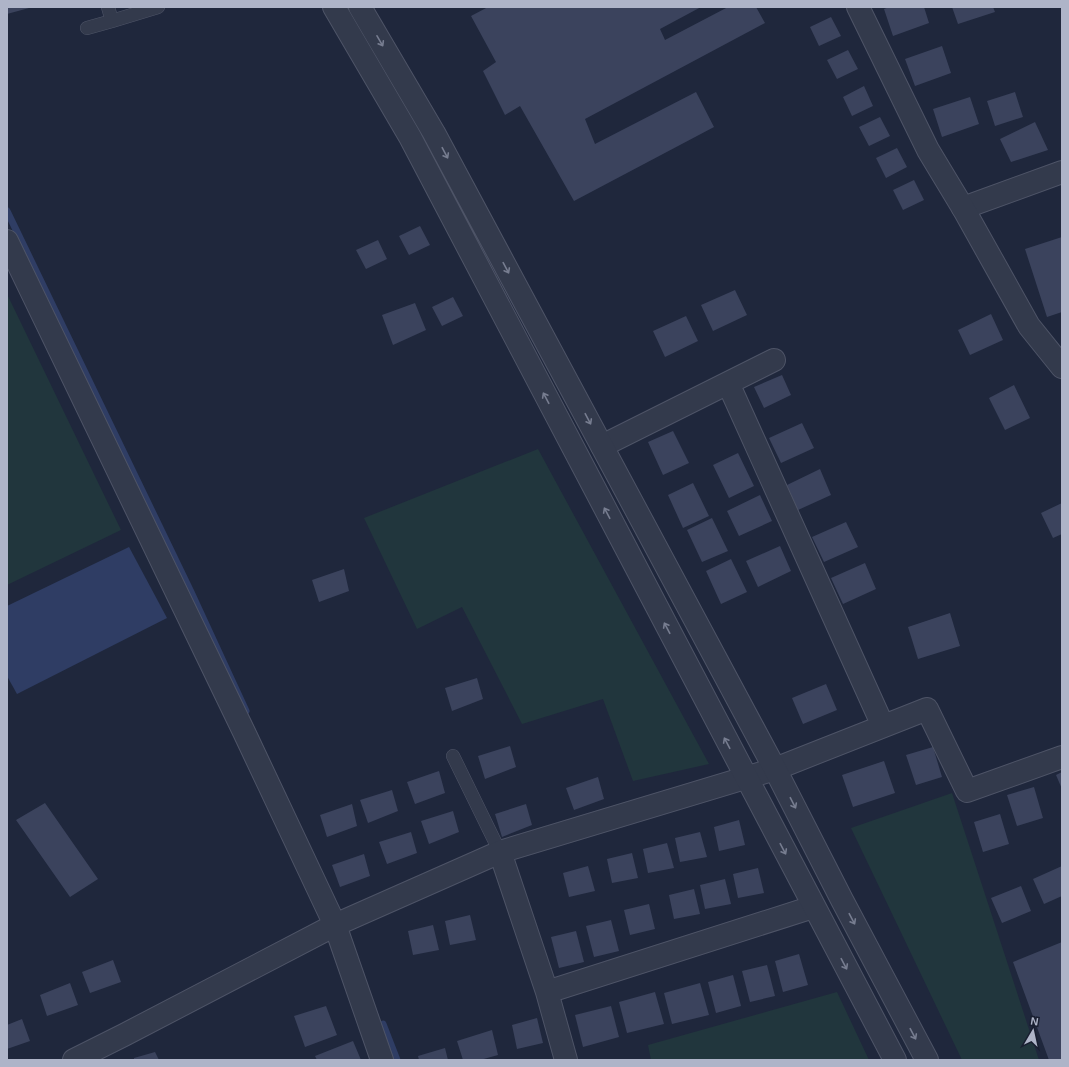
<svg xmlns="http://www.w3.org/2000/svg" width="1069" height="1067" viewBox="0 0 1069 1067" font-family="Arial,sans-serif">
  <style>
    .green { fill: #21363d }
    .water { fill: #2f3d64 }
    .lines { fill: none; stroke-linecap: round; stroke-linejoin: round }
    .stream { stroke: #2f3d64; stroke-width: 7 }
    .building { fill: #3b435d }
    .service-casing { stroke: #4e5467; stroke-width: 14 }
    .minor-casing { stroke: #4e5467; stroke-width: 24 }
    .tertiary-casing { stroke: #4e5467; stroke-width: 24 }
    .service { stroke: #333a4c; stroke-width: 13 }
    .minor { stroke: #333a4c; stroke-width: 22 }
    .tertiary { stroke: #333a4c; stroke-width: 22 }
    .oneway { stroke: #777d90 }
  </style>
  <rect width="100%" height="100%" fill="#1f273c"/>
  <!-- green -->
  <path class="green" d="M 7,294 L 121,530 L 7,585 Z
    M 538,449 L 709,764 L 633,781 L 603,699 L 522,724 L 462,607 L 417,629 L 364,518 Z
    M 952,793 L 1039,1060 L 962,1060 L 851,828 Z
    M 837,992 L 869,1060 L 651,1060 L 648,1045 Z"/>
  <!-- water -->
  <path class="water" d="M 129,547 L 167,618 L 17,694 L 7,676 L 7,606 Z"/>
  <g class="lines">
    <!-- stream -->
    <path class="stream" d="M 7,211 L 191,592 L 246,711
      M 383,1024 L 397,1060"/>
  </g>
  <!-- building -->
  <path class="building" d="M 7,7 L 29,7 L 29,8 L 7,14 Z
    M 488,7 L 701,7 L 660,29 L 665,40 L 728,7 L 756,7 L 765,23 L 585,119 L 595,144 L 696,92 L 714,127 L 574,201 L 520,106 L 505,115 L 483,71 L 496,62 L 471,16 Z
    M 889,7 L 924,7 L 929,23 L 893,36 L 884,9 Z
    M 952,7 L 993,7 L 995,12 L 958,24 Z
    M 831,17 L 841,36 L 819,46 L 810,27 Z
    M 942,46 L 951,73 L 915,86 L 905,59 Z
    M 848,50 L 858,69 L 837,79 L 827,60 Z
    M 864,86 L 873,106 L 852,116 L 843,97 Z
    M 1015,92 L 1023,117 L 995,126 L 987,101 Z
    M 970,97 L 979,124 L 942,137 L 933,109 Z
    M 880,117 L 890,136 L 869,146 L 859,127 Z
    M 1035,122 L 1048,150 L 1011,162 L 1000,139 Z
    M 897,148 L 907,167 L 886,178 L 876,158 Z
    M 914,180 L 924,200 L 903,210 L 893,190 Z
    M 420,226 L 430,245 L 409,255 L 399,236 Z
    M 1062,237 L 1062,312 L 1047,317 L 1025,249 Z
    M 378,240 L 387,259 L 366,269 L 356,250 Z
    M 735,290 L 747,315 L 713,331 L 701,305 Z
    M 453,297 L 463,316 L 442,326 L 432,307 Z
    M 415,303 L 426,330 L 393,345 L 382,315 Z
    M 991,314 L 1003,340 L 970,355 L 958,330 Z
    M 686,316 L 698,341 L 665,357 L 653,331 Z
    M 782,375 L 791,395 L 764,408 L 754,387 Z
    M 1014,385 L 1030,418 L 1005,430 L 989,398 Z
    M 802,423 L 814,448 L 781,463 L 769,438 Z
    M 673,431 L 689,463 L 663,475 L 648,442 Z
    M 738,453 L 754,486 L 729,498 L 713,465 Z
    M 820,469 L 831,495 L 798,510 L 787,485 Z
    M 693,483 L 709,516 L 683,528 L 668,495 Z
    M 760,495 L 772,521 L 739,536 L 727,511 Z
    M 1062,503 L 1062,534 L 1053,538 L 1041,513 Z
    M 712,518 L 728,551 L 702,562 L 687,530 Z
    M 846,522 L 858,547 L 824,562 L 812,537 Z
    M 780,546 L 791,571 L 758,587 L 746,561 Z
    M 731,559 L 747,592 L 721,604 L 706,571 Z
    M 865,563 L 876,589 L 843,604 L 831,578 Z
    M 344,569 L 349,591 L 319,602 L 312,580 Z
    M 950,613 L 960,646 L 918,659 L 908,627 Z
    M 477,678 L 483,699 L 452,711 L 445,688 Z
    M 826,684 L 837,710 L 803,724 L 792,698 Z
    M 510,746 L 516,767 L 485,779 L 478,756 Z
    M 933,747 L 942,777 L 916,785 L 906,755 Z
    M 884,761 L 895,793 L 853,807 L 842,775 Z
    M 439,771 L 445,793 L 415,804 L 407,782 Z
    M 1062,772 L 1062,789 L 1056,775 Z
    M 598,777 L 604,799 L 574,810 L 566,788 Z
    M 1034,787 L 1043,818 L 1017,826 L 1007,795 Z
    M 392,790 L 398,811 L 368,823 L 360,800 Z
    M 45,803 L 98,879 L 70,897 L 16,820 Z
    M 352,804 L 357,826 L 327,837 L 320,815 Z
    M 526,804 L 532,825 L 502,837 L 495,814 Z
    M 453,811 L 459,832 L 429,844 L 421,821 Z
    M 1000,814 L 1009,844 L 983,852 L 974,822 Z
    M 739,820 L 745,845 L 719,851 L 714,827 Z
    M 411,832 L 417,853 L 387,864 L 379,842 Z
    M 700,832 L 707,857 L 680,862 L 675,838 Z
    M 667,843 L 674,868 L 648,873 L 643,849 Z
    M 632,853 L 638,878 L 612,883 L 607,859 Z
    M 364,854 L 370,876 L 340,887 L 332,865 Z
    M 588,866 L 595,891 L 569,897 L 563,873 Z
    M 1062,866 L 1062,896 L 1044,904 L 1033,879 Z
    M 758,868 L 764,893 L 738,898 L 733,874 Z
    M 725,879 L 731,904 L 705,909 L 700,885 Z
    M 1021,886 L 1031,911 L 1002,923 L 991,898 Z
    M 694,889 L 700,914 L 674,919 L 669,895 Z
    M 649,904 L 655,929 L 630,935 L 624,910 Z
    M 470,915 L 476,940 L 450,945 L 445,921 Z
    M 611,920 L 619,951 L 594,957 L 586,926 Z
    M 433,925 L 439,950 L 413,955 L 408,931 Z
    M 576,931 L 584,962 L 559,968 L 551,937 Z
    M 1062,942 L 1062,1060 L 1049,1060 L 1013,962 Z
    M 799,954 L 808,985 L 783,992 L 775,961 Z
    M 113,960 L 121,982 L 90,993 L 82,972 Z
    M 767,965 L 775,996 L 750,1002 L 742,971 Z
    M 733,975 L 741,1006 L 716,1013 L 708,982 Z
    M 70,983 L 78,1005 L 47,1016 L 40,995 Z
    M 700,983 L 709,1015 L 672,1024 L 664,993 Z
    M 655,992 L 664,1024 L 627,1033 L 619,1002 Z
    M 326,1006 L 337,1035 L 305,1047 L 294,1016 Z
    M 611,1006 L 619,1037 L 583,1047 L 575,1015 Z
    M 537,1018 L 543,1043 L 517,1049 L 512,1025 Z
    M 22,1019 L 30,1041 L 7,1049 L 7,1025 Z
    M 492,1030 L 498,1055 L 480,1060 L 463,1060 L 457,1041 Z
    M 353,1041 L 361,1060 L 317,1060 L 315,1056 Z
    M 445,1048 L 448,1060 L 419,1060 L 418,1056 Z
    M 155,1052 L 159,1060 L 134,1060 L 134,1058 Z"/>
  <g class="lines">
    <!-- service casing -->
    <g class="service-casing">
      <path id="service" d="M 108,7 L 112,21 L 158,7
        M 87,28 L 112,21
        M 453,756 L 500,852"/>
    </g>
    <!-- minor casing -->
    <g class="minor-casing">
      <path id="minor" d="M 963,208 L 1062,172
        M 7,241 L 244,732 L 335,925 L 382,1060
        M 728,383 L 883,726
        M 602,446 L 774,360
        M 500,852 L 547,992 L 566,1060
        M 547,992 L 813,907
        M 74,1060 L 124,1035 L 335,925 L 500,852 L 775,769 L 927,709 L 967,791 L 1062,757"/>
    </g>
    <!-- tertiary casing -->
    <g class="tertiary-casing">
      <path id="tertiary" d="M 334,7 L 410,137 L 895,1060
        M 360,7 L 434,133 L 775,769 L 842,900 L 927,1060
        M 858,7 L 928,150 L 963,208 L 1029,326 L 1062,367"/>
    </g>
    <!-- service -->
    <use href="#service" class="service"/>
    <!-- minor -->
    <use href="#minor" class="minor"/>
    <!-- tertiary -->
    <use href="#tertiary" class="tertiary"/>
  </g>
  <!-- one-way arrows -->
  <defs><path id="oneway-shaft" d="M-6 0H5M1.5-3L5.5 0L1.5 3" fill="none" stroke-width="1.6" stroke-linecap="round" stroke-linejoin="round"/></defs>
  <g class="oneway">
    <use href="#oneway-shaft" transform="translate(380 41) rotate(60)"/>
    <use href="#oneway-shaft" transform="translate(445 153) rotate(62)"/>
    <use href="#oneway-shaft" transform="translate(506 268) rotate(62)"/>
    <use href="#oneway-shaft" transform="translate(546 398) rotate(-118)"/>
    <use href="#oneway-shaft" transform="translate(588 419) rotate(62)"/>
    <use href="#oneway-shaft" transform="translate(607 513) rotate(-118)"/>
    <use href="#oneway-shaft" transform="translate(667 628) rotate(-118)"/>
    <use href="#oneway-shaft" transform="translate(727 743) rotate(-118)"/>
    <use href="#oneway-shaft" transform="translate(793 803) rotate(63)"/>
    <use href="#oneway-shaft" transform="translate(783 849) rotate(62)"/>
    <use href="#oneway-shaft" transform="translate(852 919) rotate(62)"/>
    <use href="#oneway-shaft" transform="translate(844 964) rotate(62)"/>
    <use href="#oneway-shaft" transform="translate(913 1034) rotate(62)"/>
  </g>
  <!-- border -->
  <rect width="1069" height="1067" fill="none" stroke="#aeb4c8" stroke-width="16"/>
  <!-- north arrow -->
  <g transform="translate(1033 1031) rotate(9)" stroke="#191f31" stroke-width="3" paint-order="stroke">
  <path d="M0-3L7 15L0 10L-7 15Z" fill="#aeb4c8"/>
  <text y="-6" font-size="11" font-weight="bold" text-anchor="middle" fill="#aeb4c8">N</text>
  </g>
</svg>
